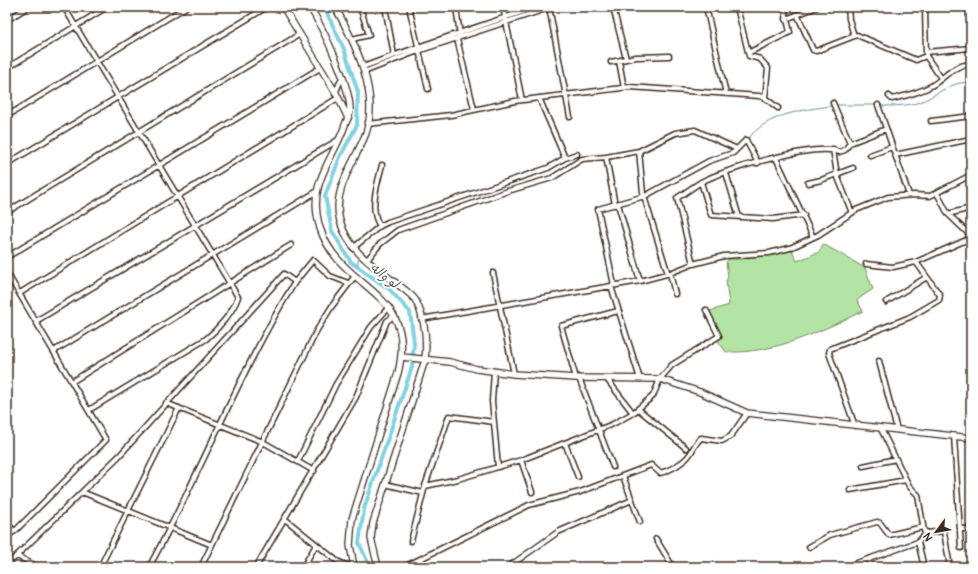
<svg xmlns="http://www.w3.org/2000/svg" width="978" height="574" viewBox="0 0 978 574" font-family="Pangolin,'Playpen Sans Arabic',sans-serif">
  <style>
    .green { fill: #b3e4a4; stroke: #778761 }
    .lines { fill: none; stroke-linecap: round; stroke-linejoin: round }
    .stream { stroke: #668f92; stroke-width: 1 }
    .canal { stroke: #83d2df; stroke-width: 4 }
    .street-casing { stroke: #3b2a1e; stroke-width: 7 }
    .secondary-casing { stroke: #3b2a1e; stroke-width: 8 }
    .street { stroke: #fff; stroke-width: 4 }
    .secondary { stroke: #fff; stroke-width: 5.5 }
    .labels { text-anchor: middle; stroke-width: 4; stroke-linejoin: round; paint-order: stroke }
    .water-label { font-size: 13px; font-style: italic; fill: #515c58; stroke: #fff }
  </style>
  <rect width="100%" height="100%" fill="#fff"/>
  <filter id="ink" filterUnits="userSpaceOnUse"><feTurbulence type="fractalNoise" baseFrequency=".025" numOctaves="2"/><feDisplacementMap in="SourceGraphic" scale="8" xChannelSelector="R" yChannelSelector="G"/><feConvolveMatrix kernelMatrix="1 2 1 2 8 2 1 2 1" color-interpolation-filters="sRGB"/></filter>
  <g filter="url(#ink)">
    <!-- green -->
    <path class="green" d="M 823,244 L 865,268 L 873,289 L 857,300 L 863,311 C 821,331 775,354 726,352 L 718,341 L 722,336 L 710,311 L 729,305 L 726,281 L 728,277 L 726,262 L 729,259 L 743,259 L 792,250 L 797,261 L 819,252 Z"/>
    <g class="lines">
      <!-- stream -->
      <path class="stream" d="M 837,105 L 877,105
        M 880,106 C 894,106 907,106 920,102 C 936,96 954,79 971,83
        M 748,139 C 767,114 802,110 831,106
        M 641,154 L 681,134
        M 608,160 L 638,154
        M 577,165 L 585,161 L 605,160
        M 494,198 L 542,183
        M 358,267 L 358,259"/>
      <!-- canal -->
      <path class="canal" d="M 324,7 L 344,49 L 358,92 L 357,125 L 340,157 L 325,196 L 332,231 L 351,262 L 389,289 L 410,312 L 414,343 L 412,367 L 364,509 L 359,543 L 370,567"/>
      <!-- street casing -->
      <g class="street-casing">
        <path id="street" d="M 64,7 L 238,297 C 233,312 218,329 206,339 L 89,410
          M 385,7 L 394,55
          M 409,7 L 428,89
          M 456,7 L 460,35
          M 503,7 L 522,100
          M 549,7 L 570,117
          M 613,7 L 626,59
          M 706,7 L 726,94
          M 737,7 L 749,56 L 760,59 L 768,68 L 765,98
          M 848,7 L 849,19 L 854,36
          M 925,7 L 926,56 L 941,78
          M 797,14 L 813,50 L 816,51 L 857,35 L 916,60 L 926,56
          M 786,19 L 817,7
          M 7,20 L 28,7
          M 352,39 L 369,35 L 360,7
          M 457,39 L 474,109
          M 926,52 L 971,48
          M 748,53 L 790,32 L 784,7
          M 619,61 L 624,88
          M 611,62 L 636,57 L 669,56
          M 363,67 C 420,45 478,27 536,7
          M 7,68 L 107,7
          M 364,72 L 418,51 L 552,7
          M 335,94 L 342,77
          M 889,96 L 892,99 C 905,96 919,93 931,86 C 947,77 950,66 971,64
          M 539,98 L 565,158
          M 833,103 L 850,143
          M 878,105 L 909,195
          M 7,116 L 186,7
          M 931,121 L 971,116
          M 367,124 L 451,115 L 515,101 L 630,87 L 759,96 L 765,98 L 778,108
          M 833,149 L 837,175 L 852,213
          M 639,151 L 643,193 L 668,274
          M 870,155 L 892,147
          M 895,155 L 971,139
          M 606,157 L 615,205
          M 776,158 L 813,237
          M 7,164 L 267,7
          M 726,173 L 739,217
          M 701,182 L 711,215 L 773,219 L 804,215
          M 808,183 L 821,180 L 853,168
          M 937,193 L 948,214 L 971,236
          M 618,204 L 640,281
          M 7,212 L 300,34
          M 948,214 L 971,208
          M 380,226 C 368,210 378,182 382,165
          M 353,248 L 380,226 L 388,222 L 548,168 L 565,158 L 577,154
          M 7,257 L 320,68
          M 367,260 L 380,244 L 398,230 L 508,191 L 552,178 L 582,159 L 606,157 L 639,151 L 675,133 L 695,130 L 737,149
          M 693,264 L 677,198 C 685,193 693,187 701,182 C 723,170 817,142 839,152 L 845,150 L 850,143 L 886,129
          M 866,264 L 893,267 L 916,262 L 971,238
          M 7,273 L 106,440 L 15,531 L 7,536
          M 493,273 L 514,374
          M 670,273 L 675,294
          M 614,285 L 598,209 L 645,196 L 709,161 L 733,153 L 746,140 L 758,163
          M 611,286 L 640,379
          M 20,293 L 338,98
          M 886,302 L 927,277
          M 421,319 L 640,281 L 670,273 L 693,264 L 724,256 L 769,253 L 790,248 L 818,235 L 856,210 L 888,197 L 914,195 L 930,196 L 971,175
          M 36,321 L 338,140
          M 54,351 L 316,192
          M 879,361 L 897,430
          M 494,371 L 492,401 L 498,467
          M 576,378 L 561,326 L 618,311
          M 579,378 L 613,467
          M 606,378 L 633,413
          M 73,381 L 291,245
          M 166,403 L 263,442 L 314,471
          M 638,409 L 686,448
          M 855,426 L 829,353 L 830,349 L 910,317 L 939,300 L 940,295 L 916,262
          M 881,429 L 909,486 L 918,495 L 924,531 L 928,533 L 942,531 L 944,532 L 950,567
          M 954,436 L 961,548
          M 565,443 L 578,477
          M 521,460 L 532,492
          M 298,461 L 336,384 L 371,327 L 389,307
          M 863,466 L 896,459
          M 623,476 L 640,522
          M 385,484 L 423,493
          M 425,486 L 458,479 L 521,460 L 613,424 L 633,413 L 653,396 L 660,379 L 672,365 L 719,336 L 706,310
          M 850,490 L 906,480
          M 82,492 L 212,545
          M 285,519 L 337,561 L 350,567
          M 7,523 L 14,531
          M 960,529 L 971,529
          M 656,539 L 673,567
          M 411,541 L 425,486 L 449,416 L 494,422
          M 918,542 L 924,567
          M 809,547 L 830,535 L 877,522 L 880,523 L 889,535 L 923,527
          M 17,556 L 38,567
          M 869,560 L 871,567
          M 7,565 L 119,456 L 284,274 L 295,282 L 313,260 L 330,276 L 348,283
          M 100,567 L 179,408
          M 149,567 C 201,474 238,373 295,282
          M 201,567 L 317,330 L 332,306 L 355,276
          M 256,567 L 356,397 L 387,321 L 394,316
          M 303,567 L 316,545
          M 404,567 L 529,505 L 580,492 L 651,465 L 660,473 C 669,471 685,462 690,454 C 694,448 695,443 701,438 L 722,441 L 731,436 L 747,413
          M 508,567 L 558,532 L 632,500
          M 845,567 L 918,542 L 926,533"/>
      </g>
      <!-- secondary casing -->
      <g class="secondary-casing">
        <path id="secondary" d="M 283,7 L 336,93 L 348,118
          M 310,7 C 323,29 351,86 350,111 C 350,116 345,123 344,128 C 330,165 307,185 320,228 C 340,291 419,289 398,373 L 352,519 L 350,545 L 354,567
          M 335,7 C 354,41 380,92 366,133 C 356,160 331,191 340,221 C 349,251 372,265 396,283 C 402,288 412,294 416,301 C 425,319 427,341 425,360 L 373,523 L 371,538 L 378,567
          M 402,357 L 450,362 L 477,369 L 514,374 L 576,378 L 660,379 L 700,392 L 747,413 L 971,438"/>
      </g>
      <!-- street -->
      <use href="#street" class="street"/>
      <!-- secondary -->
      <use href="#secondary" class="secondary"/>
    </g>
  </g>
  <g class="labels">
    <!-- water labels -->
    <g class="water-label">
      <text transform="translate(385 275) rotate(38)" y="5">لو واله</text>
    </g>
  </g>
  <!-- margin -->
  <rect width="978" height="574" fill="none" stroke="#fff" stroke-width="24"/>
  <rect x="12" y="12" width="954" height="550" fill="none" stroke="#3b2a1e" stroke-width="1.5" filter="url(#ink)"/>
  <!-- north arrow -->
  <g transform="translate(936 532) rotate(238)" stroke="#ffffff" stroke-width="3" paint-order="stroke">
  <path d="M0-3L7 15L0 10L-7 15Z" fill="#3b2a1e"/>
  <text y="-6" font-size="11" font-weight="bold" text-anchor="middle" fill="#3b2a1e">N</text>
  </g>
</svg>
